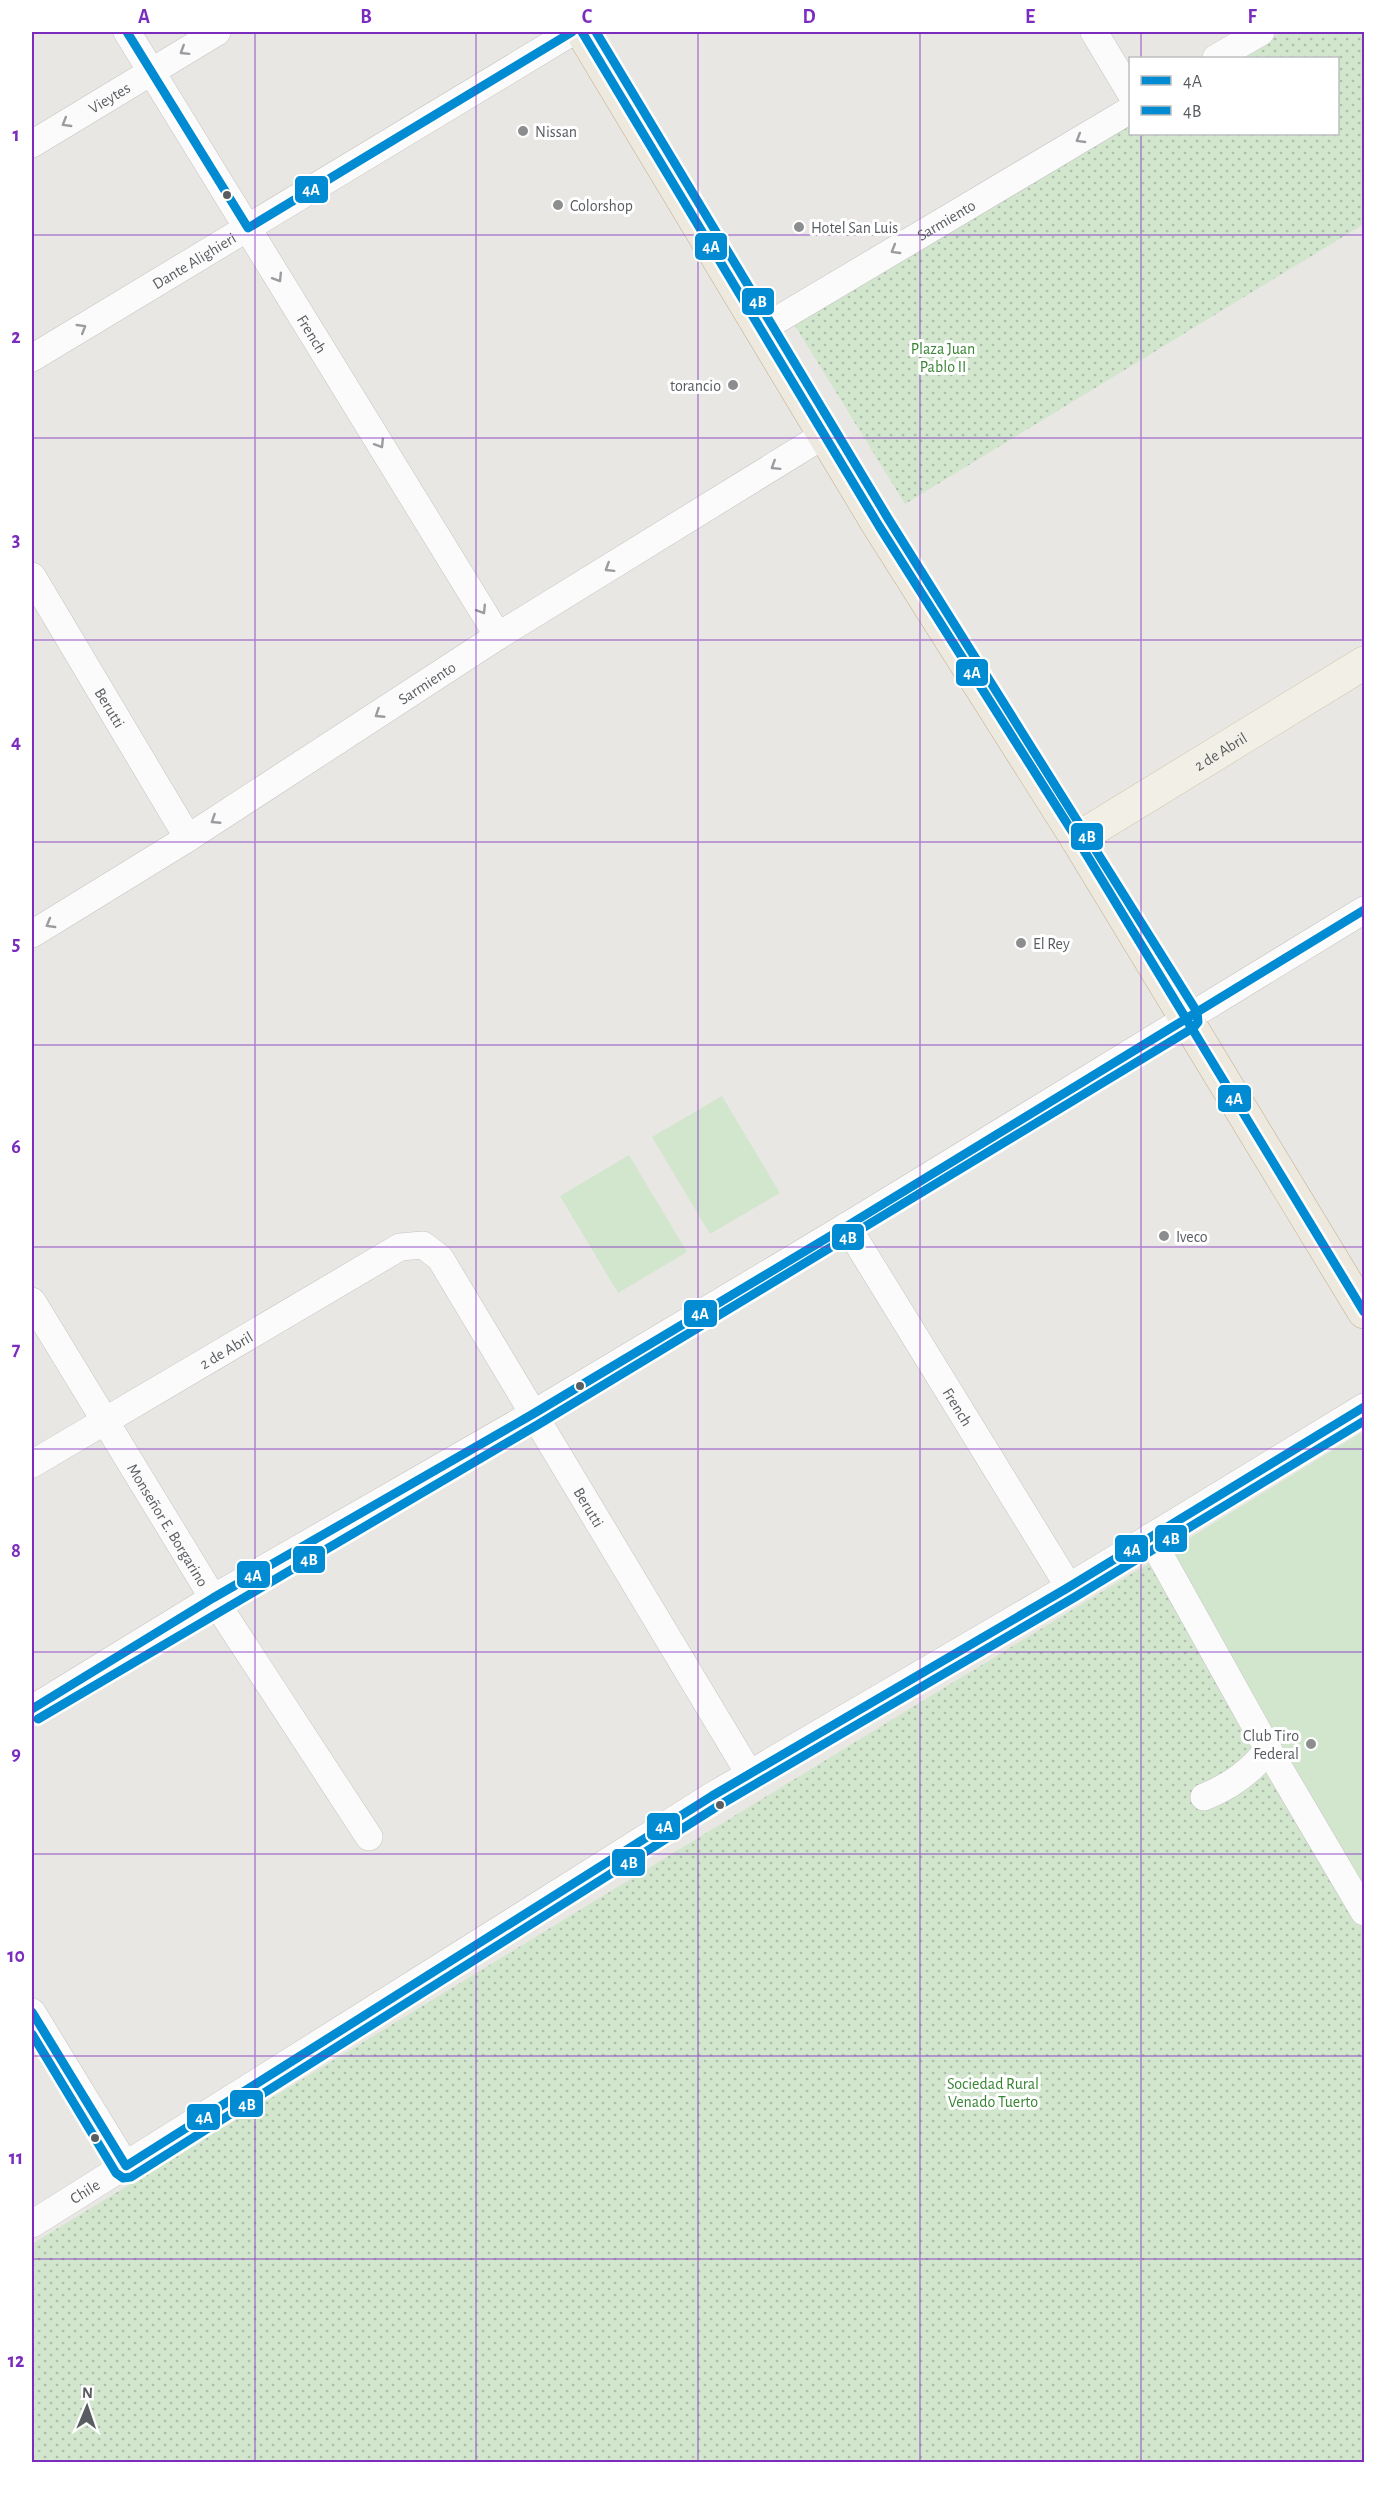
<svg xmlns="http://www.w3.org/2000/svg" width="1396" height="2494" viewBox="0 0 1396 2494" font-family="'Alegreya Sans',sans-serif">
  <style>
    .grass { fill: url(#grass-dots) }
    .garden { fill: #d2e6ce }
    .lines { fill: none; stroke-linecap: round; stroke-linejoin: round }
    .minor-casing { stroke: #c4c4c3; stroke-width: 28 }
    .major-casing { stroke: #d1c5b0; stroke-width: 34 }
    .highway-casing { stroke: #c0ad90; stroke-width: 34 }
    .minor { stroke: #fcfbfb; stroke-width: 27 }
    .major { stroke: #f2efe6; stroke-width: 33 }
    .highway { stroke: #eee9df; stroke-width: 33 }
    .bus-1-casing { stroke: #fff; stroke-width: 14 }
    .bus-2-casing { stroke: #fff; stroke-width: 14 }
    .bus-1 { stroke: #008bd3; stroke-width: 9 }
    .bus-2 { stroke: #008bd3; stroke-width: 9 }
    .oneway { stroke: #9a9c9f }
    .grid { fill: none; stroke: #7b2cbf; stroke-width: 1.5; stroke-opacity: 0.55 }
    .poi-dot { fill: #8b8d8e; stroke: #fff; stroke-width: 2 }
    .bus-dot { fill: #595d61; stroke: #fff; stroke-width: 2 }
    .labels { text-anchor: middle; stroke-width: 6; stroke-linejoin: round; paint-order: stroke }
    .street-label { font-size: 16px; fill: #595d61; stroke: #fff }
    .poi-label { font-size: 16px; fill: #595d61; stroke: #fff; text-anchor: start }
    .park-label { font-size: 16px; fill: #388534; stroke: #fff }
    .line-badge { stroke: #fff; stroke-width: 2 }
    .badge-label { font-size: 16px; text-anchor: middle; font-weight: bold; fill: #fff }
    .neatline { fill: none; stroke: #7b2cbf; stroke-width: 2 }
    .grid-label { font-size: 20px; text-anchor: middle; font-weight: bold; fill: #7b2cbf }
  </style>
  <defs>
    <pattern id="grass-dots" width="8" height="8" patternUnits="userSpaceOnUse" patternTransform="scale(1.5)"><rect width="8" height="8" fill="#d2e6ce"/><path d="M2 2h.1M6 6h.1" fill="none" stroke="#adbeab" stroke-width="1.8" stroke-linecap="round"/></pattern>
  </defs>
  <rect width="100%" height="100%" fill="#e9e7e3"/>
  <!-- grass -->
  <path class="grass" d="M 1282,32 L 1364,32 L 1364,224 L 905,504 L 794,324 L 1130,122 L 1130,134 L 1338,134 L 1338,58 L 1237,58 Z
    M 1149,1563 L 1364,1926 L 1364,2462 L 32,2462 L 32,2244 Z"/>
  <!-- garden -->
  <path class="garden" d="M 722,1096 L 780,1193 L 710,1234 L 652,1137 Z
    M 629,1155 L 687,1252 L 618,1293 L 560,1196 Z
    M 1364,1431 L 1364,1926 L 1149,1563 Z"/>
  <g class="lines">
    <!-- minor casing -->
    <g class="minor-casing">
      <g id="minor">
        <path id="s1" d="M 127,32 L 498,636"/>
        <path d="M 1094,32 L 1130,92"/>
        <path d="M 1216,58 L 1261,32"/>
        <path id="s2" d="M 32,144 L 217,32"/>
        <path id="s3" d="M 762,329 L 1130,110"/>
        <path id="s4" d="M 32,358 L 572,32"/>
        <path id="s5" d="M 32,576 L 188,838"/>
        <path id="s6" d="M 32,934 L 188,838 L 498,636 L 824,435"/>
        <path id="s7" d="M 847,1226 L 1069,1587"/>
        <path id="s8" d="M 32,1301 L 213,1598 L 369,1837"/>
        <path id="s9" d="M 32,1464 L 400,1247 L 423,1245 L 440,1258 L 750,1775"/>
        <path d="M 1150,1537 L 1268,1749 C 1252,1771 1229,1787 1204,1797"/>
        <path d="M 32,1709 L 213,1598 L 533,1414 L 847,1226 L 1364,910"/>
        <path d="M 1268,1749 L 1364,1912"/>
        <path d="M 32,2012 L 126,2166"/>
        <path id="s10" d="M 32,2224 L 712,1796 L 1069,1587 L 1364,1407"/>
      </g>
    </g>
    <!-- major casing -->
    <g class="major-casing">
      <g id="major">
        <path id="s11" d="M 1077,839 L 1364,663"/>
      </g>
    </g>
    <!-- highway casing -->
    <g class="highway-casing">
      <path id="highway" d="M 582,32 L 879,526 L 1077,839 L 1364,1312"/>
    </g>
    <!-- minor -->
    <use href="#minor" class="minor"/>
    <!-- major -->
    <use href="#major" class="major"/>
    <!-- highway -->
    <use href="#highway" class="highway"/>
    <!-- bus-1 casing -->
    <g class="bus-1-casing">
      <path id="bus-1" d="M 127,32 L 248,228 L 572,32
        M 582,32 L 879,526 L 1077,839 L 1364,1312
        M 32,1709 L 213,1598 L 533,1414 L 847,1226 L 1364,910
        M 32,2012 L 126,2166 L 712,1796 L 1069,1587 L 1364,1407"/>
    </g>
    <!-- bus-2 casing -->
    <g class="bus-2-casing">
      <path id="bus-2" d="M 38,1719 L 539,1424 L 1193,1028 L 1198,1022 L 1197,1012 L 889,520 L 596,32
        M 32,2034 L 116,2173 L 123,2178 L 131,2177 L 718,1806 L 1075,1597 L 1364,1421"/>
    </g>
    <!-- bus-1 -->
    <use href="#bus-1" class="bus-1"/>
    <!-- bus-2 -->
    <use href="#bus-2" class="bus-2"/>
  </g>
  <!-- one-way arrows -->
  <defs><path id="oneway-chevron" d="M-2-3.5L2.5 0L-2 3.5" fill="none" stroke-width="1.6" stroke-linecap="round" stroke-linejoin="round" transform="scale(1.5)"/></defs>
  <g class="oneway">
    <use href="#oneway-chevron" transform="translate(184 51) rotate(148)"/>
    <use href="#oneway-chevron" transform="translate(66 123) rotate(149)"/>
    <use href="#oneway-chevron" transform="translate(1080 139) rotate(149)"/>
    <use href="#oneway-chevron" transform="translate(895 250) rotate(149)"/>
    <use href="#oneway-chevron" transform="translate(278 278) rotate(58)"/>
    <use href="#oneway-chevron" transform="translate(82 328) rotate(-31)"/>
    <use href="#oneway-chevron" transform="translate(380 444) rotate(58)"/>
    <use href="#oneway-chevron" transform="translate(775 466) rotate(148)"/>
    <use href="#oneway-chevron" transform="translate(609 568) rotate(148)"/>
    <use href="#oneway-chevron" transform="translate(482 610) rotate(58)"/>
    <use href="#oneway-chevron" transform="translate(379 714) rotate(147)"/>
    <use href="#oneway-chevron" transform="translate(215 820) rotate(147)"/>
    <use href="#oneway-chevron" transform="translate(50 924) rotate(150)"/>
  </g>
  <!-- grid -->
  <path class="grid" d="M 255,32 L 255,2462M 476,32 L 476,2462M 698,32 L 698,2462M 920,32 L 920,2462M 1141,32 L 1141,58M 1141,134 L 1141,2462M 32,235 L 1364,235M 32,438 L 1364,438M 32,640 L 1364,640M 32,842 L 1364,842M 32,1045 L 1364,1045M 32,1247 L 1364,1247M 32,1449 L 1364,1449M 32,1652 L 1364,1652M 32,1854 L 1364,1854M 32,2056 L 1364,2056M 32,2259 L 1364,2259"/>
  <!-- markers -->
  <g class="poi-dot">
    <circle cx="523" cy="131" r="6"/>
    <circle cx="558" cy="205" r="6"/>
    <circle cx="799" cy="227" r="6"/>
    <circle cx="733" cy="385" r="6"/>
    <circle cx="1021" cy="943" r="6"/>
    <circle cx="1164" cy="1236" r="6"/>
    <circle cx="1311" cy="1744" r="6"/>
  </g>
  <g class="bus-dot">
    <circle cx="227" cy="195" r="5"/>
    <circle cx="580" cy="1386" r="5"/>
    <circle cx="720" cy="1805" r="5"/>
    <circle cx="95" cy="2138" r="5"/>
  </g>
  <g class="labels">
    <!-- street labels -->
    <g class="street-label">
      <text dy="6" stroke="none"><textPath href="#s2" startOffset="90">Vieytes</textPath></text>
      <text dy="6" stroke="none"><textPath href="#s3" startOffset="214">Sarmiento</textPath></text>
      <text dy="6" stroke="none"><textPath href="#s4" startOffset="189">Dante Alighieri</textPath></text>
      <text dy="6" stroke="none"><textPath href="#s1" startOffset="354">French</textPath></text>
      <text dy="6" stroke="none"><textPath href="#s6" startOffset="468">Sarmiento</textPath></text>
      <text dy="6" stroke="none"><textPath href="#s5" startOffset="153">Berutti</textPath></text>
      <text dy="6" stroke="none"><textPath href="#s11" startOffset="168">2 de Abril</textPath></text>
      <text dy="6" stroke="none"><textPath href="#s9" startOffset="225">2 de Abril</textPath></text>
      <text dy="6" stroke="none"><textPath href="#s7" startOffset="212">French</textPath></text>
      <text dy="6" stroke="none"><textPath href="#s9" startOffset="762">Berutti</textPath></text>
      <text dy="6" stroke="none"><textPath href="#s8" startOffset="262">Monseñor E. Borgarino</textPath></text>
      <text dy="6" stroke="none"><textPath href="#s10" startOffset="62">Chile</textPath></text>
    </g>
    <!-- poi labels -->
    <g class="poi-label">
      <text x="535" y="137">Nissan</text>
      <text x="570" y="211">Colorshop</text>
      <text x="811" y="233">Hotel San Luis</text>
      <text x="721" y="391" text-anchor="end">torancio</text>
      <text x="1033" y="949">El Rey</text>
      <text x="1176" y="1242">Iveco</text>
      <text x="1299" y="1741" text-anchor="end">Club Tiro<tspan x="1299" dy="18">Federal</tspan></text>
    </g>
    <!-- park labels -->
    <g class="park-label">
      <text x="943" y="354">Plaza Juan<tspan x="943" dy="18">Pablo II</tspan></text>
      <text x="993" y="2089">Sociedad Rural<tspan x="993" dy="18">Venado Tuerto</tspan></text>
    </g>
  </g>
  <g class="line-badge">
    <rect x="294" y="175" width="35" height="29" rx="6" fill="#008bd3"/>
    <rect x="694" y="232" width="34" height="29" rx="6" fill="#008bd3"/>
    <rect x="741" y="287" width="34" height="29" rx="6" fill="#008bd3"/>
    <rect x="955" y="658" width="34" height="29" rx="6" fill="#008bd3"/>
    <rect x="1070" y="822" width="34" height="29" rx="6" fill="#008bd3"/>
    <rect x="1217" y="1084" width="35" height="29" rx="6" fill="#008bd3"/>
    <rect x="831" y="1223" width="34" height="28" rx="6" fill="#008bd3"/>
    <rect x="683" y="1299" width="35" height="29" rx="6" fill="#008bd3"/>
    <rect x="1154" y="1524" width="34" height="29" rx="6" fill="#008bd3"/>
    <rect x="1114" y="1534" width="35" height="29" rx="6" fill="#008bd3"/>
    <rect x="292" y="1545" width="34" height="29" rx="6" fill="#008bd3"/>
    <rect x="236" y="1560" width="35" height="29" rx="6" fill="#008bd3"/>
    <rect x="646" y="1812" width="35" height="29" rx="6" fill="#008bd3"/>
    <rect x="611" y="1848" width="35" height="29" rx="6" fill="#008bd3"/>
    <rect x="229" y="2089" width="35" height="29" rx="6" fill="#008bd3"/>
    <rect x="186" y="2103" width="35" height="28" rx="6" fill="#008bd3"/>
  </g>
  <g class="badge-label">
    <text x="311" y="195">4A</text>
    <text x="711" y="252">4A</text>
    <text x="758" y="307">4B</text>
    <text x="972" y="678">4A</text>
    <text x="1087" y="842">4B</text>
    <text x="1234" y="1104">4A</text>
    <text x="848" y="1243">4B</text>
    <text x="700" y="1319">4A</text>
    <text x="1171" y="1544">4B</text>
    <text x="1132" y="1555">4A</text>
    <text x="309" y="1565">4B</text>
    <text x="253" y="1581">4A</text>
    <text x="664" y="1832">4A</text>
    <text x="629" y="1868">4B</text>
    <text x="247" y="2110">4B</text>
    <text x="204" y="2123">4A</text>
  </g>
  <!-- border -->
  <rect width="1396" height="2494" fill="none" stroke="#ffffff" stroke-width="66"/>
  <!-- legend -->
  <rect x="1129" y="57" width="210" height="78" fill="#ffffff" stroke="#bdbec0" stroke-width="1.5"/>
  <rect x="1141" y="76" width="30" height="9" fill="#008bd3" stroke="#bdbec0" stroke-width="1.5"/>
  <text x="1183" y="87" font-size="18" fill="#595d61">4A</text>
  <rect x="1141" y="106" width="30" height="9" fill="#008bd3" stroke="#bdbec0" stroke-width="1.5"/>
  <text x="1183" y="117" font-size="18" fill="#595d61">4B</text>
  <!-- north arrow -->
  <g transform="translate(87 2407) rotate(2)" stroke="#ffffff" stroke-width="4.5" paint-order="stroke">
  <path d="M0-4.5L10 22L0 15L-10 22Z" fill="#595d61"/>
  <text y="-9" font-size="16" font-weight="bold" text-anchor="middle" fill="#595d61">N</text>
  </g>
  <rect x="33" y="33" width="1330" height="2428" class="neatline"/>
  <g class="grid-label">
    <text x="144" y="23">A</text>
    <text x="366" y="23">B</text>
    <text x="587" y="23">C</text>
    <text x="809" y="23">D</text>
    <text x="1030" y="23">E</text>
    <text x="1252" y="23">F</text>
    <text x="16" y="141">1</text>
    <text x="16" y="343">2</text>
    <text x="16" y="546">3</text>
    <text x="16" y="748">4</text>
    <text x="16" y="950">5</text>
    <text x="16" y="1153">6</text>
    <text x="16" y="1355">7</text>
    <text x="16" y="1557">8</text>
    <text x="16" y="1760">9</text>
    <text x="16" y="1962">10</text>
    <text x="16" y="2164">11</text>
    <text x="16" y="2367">12</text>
  </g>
</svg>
